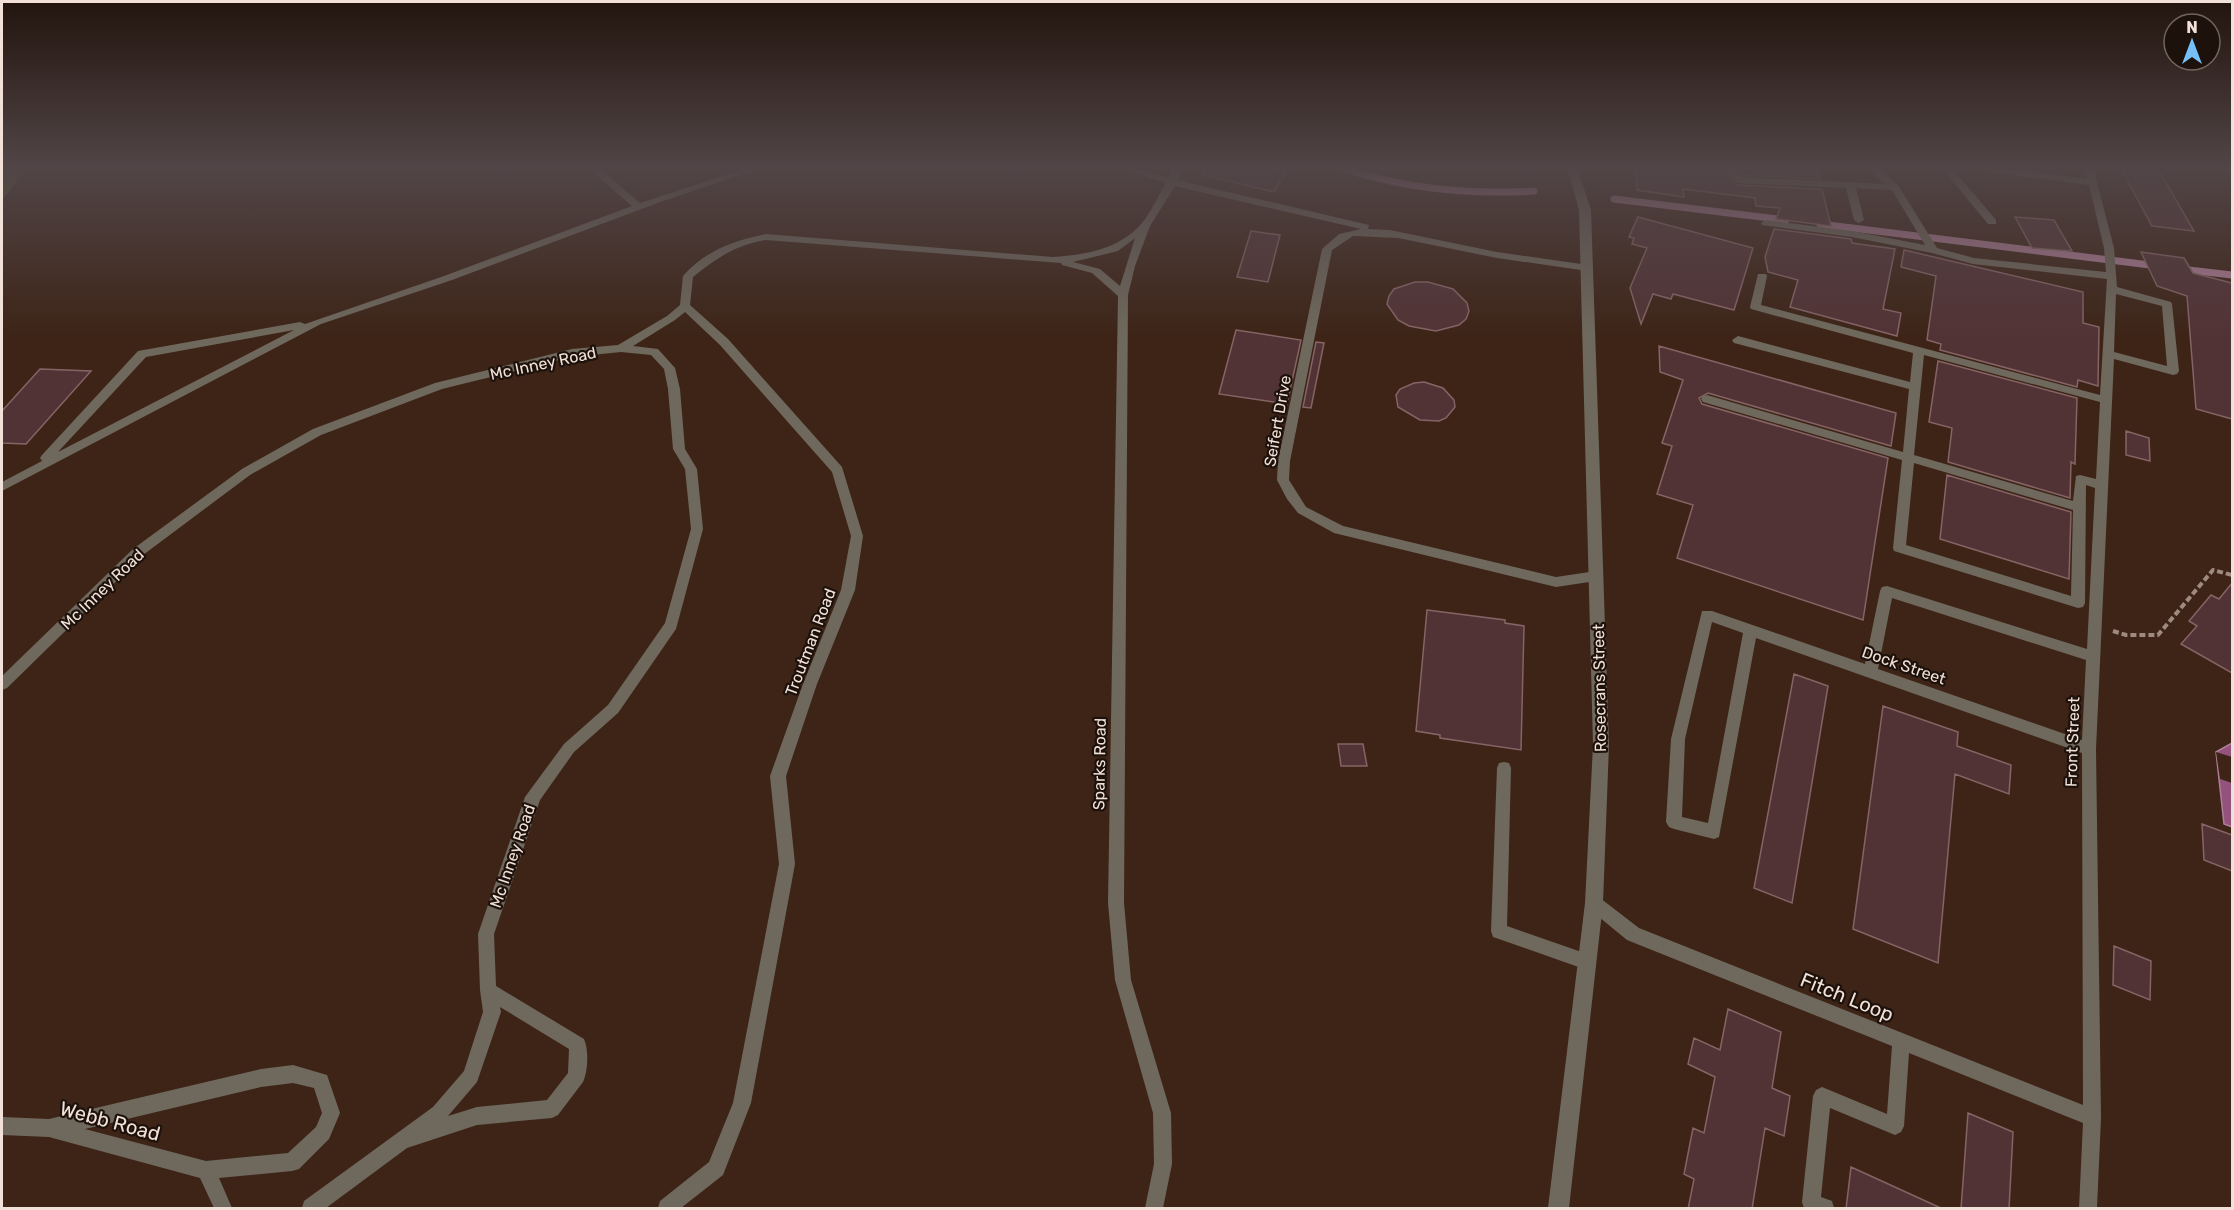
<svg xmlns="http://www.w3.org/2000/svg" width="2234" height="1210" viewBox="0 0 2234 1210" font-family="Rubik,sans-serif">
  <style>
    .green { fill: #53592d }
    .water { fill: #94537d; stroke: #b07e98; stroke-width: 1.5 }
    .pier { fill: #3d2417 }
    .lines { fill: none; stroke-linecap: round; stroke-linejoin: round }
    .stream { stroke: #b07e98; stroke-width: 7 }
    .building { fill: #523335; stroke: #866466; stroke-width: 1.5 }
    .path { stroke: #9f8a7f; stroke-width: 4; stroke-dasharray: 6 3; stroke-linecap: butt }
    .service { fill: #6f695d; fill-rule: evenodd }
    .tertiary { fill: #6f695d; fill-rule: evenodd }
    .labels { text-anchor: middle; stroke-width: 4.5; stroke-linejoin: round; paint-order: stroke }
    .street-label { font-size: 16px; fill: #f2e1d8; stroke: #1c110b }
    .near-street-label { font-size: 20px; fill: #f2e1d8; stroke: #1c110b }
  </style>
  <rect width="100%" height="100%" fill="#3d2417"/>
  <!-- green -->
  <path class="green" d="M 2,167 L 28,167 L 2,200 Z"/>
  <!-- water -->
  <path class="water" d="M 2232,743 L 2232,827 L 2224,824 L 2216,752 Z"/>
  <!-- pier -->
  <path class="pier" d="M 2216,752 L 2232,757 L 2232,783 L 2220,779 Z"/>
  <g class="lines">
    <!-- stream -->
    <path class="stream" d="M 1338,167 C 1401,188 1468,195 1534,191
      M 1614,199 L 1786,220
      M 1820,224 L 2158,266
      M 2180,269 L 2232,275"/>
  </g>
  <!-- building -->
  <path class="building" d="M 1204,167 L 1268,167 L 1287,171 L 1274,192 L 1203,175 Z
    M 1636,167 L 1724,167 L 1733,183 L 1737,185 L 1822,189 L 1831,226 L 1776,219 L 1780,208 L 1756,206 L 1755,198 L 1683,189 L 1684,197 L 1637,190 Z
    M 1738,167 L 1817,167 L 1820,179 L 1742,175 Z
    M 2120,167 L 2157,167 L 2194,231 L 2152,226 Z
    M 1638,217 L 1753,248 L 1734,310 L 1673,294 L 1671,299 L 1653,294 L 1641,324 L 1630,288 L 1647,248 L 1632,244 L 1634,238 L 1629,237 Z
    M 2015,217 L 2054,220 L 2072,251 L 2032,248 Z
    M 1774,229 L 1851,239 L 1852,243 L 1895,249 L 1883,309 L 1901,313 L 1897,336 L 1790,307 L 1798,280 L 1768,272 L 1765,257 Z
    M 1251,231 L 1280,235 L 1268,282 L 1237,277 Z
    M 1904,250 L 2083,292 L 2083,323 L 2099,327 L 2098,386 L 2078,380 L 2077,387 L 1940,350 L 1941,344 L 1927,340 L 1936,276 L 1901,267 Z
    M 2141,252 L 2184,258 L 2193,273 L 2232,283 L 2232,419 L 2196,409 L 2187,296 L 2157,286 Z
    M 1415,282 L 1428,282 L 1453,289 L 1467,303 L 1469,311 L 1466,319 L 1459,325 L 1436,331 L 1409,326 L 1398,320 L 1387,304 L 1389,296 L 1394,289 Z
    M 1236,330 L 1301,340 L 1287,404 L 1219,394 Z
    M 1316,342 L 1324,343 L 1311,408 L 1303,407 Z
    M 1659,346 L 1896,413 L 1891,446 L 1708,393 L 1699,398 L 1702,404 L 1888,458 L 1863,620 L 1677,558 L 1693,505 L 1657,494 L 1672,446 L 1662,443 L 1683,380 L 1660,372 Z
    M 1938,361 L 2077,398 L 2075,464 L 2071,462 L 2070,498 L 1948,462 L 1952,428 L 1929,422 Z
    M 40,369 L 91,371 L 26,444 L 2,443 L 2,411 Z
    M 1424,382 L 1443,388 L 1454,400 L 1455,407 L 1446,418 L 1439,421 L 1420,420 L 1398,407 L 1396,395 L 1400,389 L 1414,383 Z
    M 2126,431 L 2149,438 L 2150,461 L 2126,455 Z
    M 1947,475 L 2071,512 L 2069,579 L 1940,539 Z
    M 2232,583 L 2232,673 L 2181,644 L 2197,626 L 2189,621 L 2211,595 L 2219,599 Z
    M 1427,610 L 1505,620 L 1505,623 L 1524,626 L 1521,750 L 1440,738 L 1440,735 L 1416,731 Z
    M 1794,674 L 1828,686 L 1792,903 L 1754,888 Z
    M 1883,706 L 1958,732 L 1957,746 L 2011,765 L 2009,794 L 1955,774 L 1938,963 L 1853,929 Z
    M 1338,744 L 1363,744 L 1367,766 L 1341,766 Z
    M 2202,824 L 2232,835 L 2232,871 L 2204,860 Z
    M 2114,946 L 2151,961 L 2150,1000 L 2113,985 Z
    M 1728,1009 L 1781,1032 L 1772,1088 L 1790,1096 L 1784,1136 L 1765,1128 L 1752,1209 L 1688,1209 L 1694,1179 L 1684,1174 L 1693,1128 L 1704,1133 L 1715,1077 L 1688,1064 L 1694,1038 L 1720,1050 Z
    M 1968,1113 L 2013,1132 L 2009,1209 L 1961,1209 Z
    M 1851,1167 L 1943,1209 L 1846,1209 Z"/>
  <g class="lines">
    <!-- path -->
    <path class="path" d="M 2113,631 L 2126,635 L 2158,635 L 2213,570 L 2232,575"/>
    <!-- service -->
    <path class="service" d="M 587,167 L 598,167 L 640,203 L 750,167 L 765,167 L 663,201 L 452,280 L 321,324 L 2,491 L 2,482 L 42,461 L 40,458 L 42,455 L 138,351 L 300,322 L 305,324 L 444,276 L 632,206 ZM 294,330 L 58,452 L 146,357 Z
      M 1116,167 L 1131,167 L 1169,178 L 1173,167 L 1183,167 L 1177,180 L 1369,225 L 1368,229 L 1390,230 L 1497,252 L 1588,265 L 1593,268 L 1588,271 L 1497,258 L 1398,238 L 1353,236 L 1332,250 L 1290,461 L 1289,480 L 1306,507 L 1343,526 L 1556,577 L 1596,571 L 1603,576 L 1596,581 L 1556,587 L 1334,533 L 1298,513 L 1287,499 L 1277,480 L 1278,461 L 1322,249 L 1339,234 L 1361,229 L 1175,186 L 1150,226 L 1135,266 L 1128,295 L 1124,903 L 1131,980 L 1171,1113 L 1172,1164 L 1163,1208 L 1145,1208 L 1154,1164 L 1153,1113 L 1115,980 L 1108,903 L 1118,296 L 1092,273 L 1062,265 L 1061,263 L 766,240 C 736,245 716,258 693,277 L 690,305 L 728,339 L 842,467 L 863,536 L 855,590 L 817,684 L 786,776 L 795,864 L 751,1103 L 723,1175 L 681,1208 L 658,1208 L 660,1201 L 709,1162 L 733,1103 L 779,864 L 770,776 L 803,684 L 841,590 L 851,536 L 832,472 L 720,345 L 685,312 L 675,320 L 633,346 L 658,349 L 675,368 L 680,389 L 685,449 L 697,469 L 703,529 L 676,629 L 618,713 L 574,752 L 540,800 L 494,934 L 496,986 L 584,1039 C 589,1050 588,1071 583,1082 L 558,1115 L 552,1118 L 477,1125 L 407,1148 L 326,1208 L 302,1208 L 304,1201 L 433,1107 L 464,1071 L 483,1012 L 480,990 L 478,934 L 525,797 L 564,744 L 608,705 L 665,623 L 691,529 L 685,469 L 673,449 L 668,389 L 664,369 L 651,355 L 621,352 L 572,357 L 442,389 L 321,435 L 250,475 L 143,555 L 7,688 L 2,690 L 2,676 L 133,549 L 242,469 L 313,429 L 435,383 L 572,349 L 618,345 L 667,316 L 680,305 L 683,276 C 705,251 734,240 766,234 L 1053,257 C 1085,255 1120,249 1142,223 C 1151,212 1158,196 1166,183 ZM 1135,238 L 1120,286 L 1100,269 L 1073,262 L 1118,251 ZM 500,1007 L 569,1049 L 568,1073 L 547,1100 L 477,1107 L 448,1116 L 477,1082 L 501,1012 Z
      M 1726,167 L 1736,167 L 1741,177 L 1885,184 L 1866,167 L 1877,167 L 1898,185 L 1937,248 L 1974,258 L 2106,272 L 2104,248 L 2089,185 L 1976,170 L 1971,167 L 1997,167 L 2087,179 L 2083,167 L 2093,167 L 2114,248 L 2117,287 L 2171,302 L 2172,304 L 2179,371 L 2177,374 L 2173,375 L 2114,359 L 2096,749 L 2101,1118 L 2097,1208 L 2079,1208 L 2083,1123 L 1909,1053 L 1904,1126 L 1901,1132 L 1895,1135 L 1830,1108 L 1821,1197 L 1832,1201 L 1834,1208 L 1804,1208 L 1802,1202 L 1813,1096 L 1816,1090 L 1822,1087 L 1887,1114 L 1892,1046 L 1627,940 L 1588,908 L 1586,903 L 1588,898 L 1594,895 L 1600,898 L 1639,928 L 2083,1105 L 2082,753 L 1756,638 L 1719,837 L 1714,839 L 1674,829 L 1669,827 L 1666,822 L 1671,739 L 1702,611 L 1712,611 L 1865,664 L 1880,591 L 1882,587 L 1887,586 L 2087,649 L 2095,488 L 2086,485 L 2085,603 L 2083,607 L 2078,608 L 1894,551 L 1893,548 L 1902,460 L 1703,402 L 1701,399 L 1703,396 L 1707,395 L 1903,452 L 1909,389 L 1734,343 L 1732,340 L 1738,336 L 1910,382 L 1913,353 L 1751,309 L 1750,307 L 1758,274 L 1766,274 L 1767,276 L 1761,305 L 2100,395 L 2107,279 L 1973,264 L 1932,253 L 1852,237 L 1762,225 L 1761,223 L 1766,220 L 1852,231 L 1925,245 L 1892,190 L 1856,188 L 1864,220 L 1859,223 L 1854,220 L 1846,188 L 1738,183 L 1735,182 ZM 2116,294 L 2162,306 L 2167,366 L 2114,352 ZM 1924,355 L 2100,402 L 2096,479 L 2080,475 L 2076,476 L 2073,501 L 1914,455 ZM 1914,463 L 2073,510 L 2071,596 L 1906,545 ZM 1892,598 L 2086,660 L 2082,740 L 1878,669 ZM 1712,622 L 1743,633 L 1708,823 L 1682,817 L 1685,739 Z
      M 1941,167 L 1951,167 L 1996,220 L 1996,224 L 1988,224 Z
      M 1504,762 L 1509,763 L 1511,768 L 1507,926 L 1593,956 L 1595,962 L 1593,968 L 1587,970 L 1499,939 L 1493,937 L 1491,931 L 1497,768 L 1499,763 Z
      M 293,1065 L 327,1075 L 340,1113 L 329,1139 L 299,1169 L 292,1171 L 219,1178 L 232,1208 L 214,1208 L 200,1178 L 49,1137 L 2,1135 L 2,1117 L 49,1119 L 261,1069 ZM 293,1083 L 314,1088 L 322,1113 L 316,1127 L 288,1153 L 206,1161 L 85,1129 L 261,1087 Z"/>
    <!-- tertiary -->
    <path class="tertiary" d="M 1567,167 L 1577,167 L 1591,210 L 1609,745 L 1603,903 L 1569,1208 L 1548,1208 L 1585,903 L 1593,745 L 1579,210 Z"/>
  </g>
  <!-- sky -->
  <linearGradient id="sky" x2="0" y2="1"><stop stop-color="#22140d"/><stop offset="0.5" stop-color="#514547"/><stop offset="1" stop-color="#514547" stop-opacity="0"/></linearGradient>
  <rect width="2234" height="336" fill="url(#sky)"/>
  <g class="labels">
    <!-- street labels -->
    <g class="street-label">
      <text transform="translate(543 363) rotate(-12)" y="6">Mc Inney Road</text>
      <text transform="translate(1277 421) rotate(-80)" y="6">Seifert Drive</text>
      <text transform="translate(102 589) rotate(-44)" y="6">Mc Inney Road</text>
      <text transform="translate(810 642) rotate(-69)" y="6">Troutman Road</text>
      <text transform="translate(1904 665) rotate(19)" y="6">Dock Street</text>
      <text transform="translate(1599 688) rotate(-91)" y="6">Rosecrans Street</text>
      <text transform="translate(2072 742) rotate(-88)" y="6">Front Street</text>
      <text transform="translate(1099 764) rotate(-89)" y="6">Sparks Road</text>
      <text transform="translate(512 856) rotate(-71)" y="6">Mc Inney Road</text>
    </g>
    <!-- near-street labels -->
    <g class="near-street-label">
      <text transform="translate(1847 997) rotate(22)" y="7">Fitch Loop</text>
      <text transform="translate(110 1121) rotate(15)" y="7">Webb Road</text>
    </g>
  </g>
  <!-- border -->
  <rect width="2234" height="1210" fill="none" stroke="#f2e1d8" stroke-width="6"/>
  <!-- north arrow -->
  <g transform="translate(2192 42)"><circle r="28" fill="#1c110b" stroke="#72645d" stroke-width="1.5"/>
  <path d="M0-4.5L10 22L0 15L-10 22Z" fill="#77c0f7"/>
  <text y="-9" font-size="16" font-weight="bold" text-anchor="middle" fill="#f2e1d8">N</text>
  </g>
</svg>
